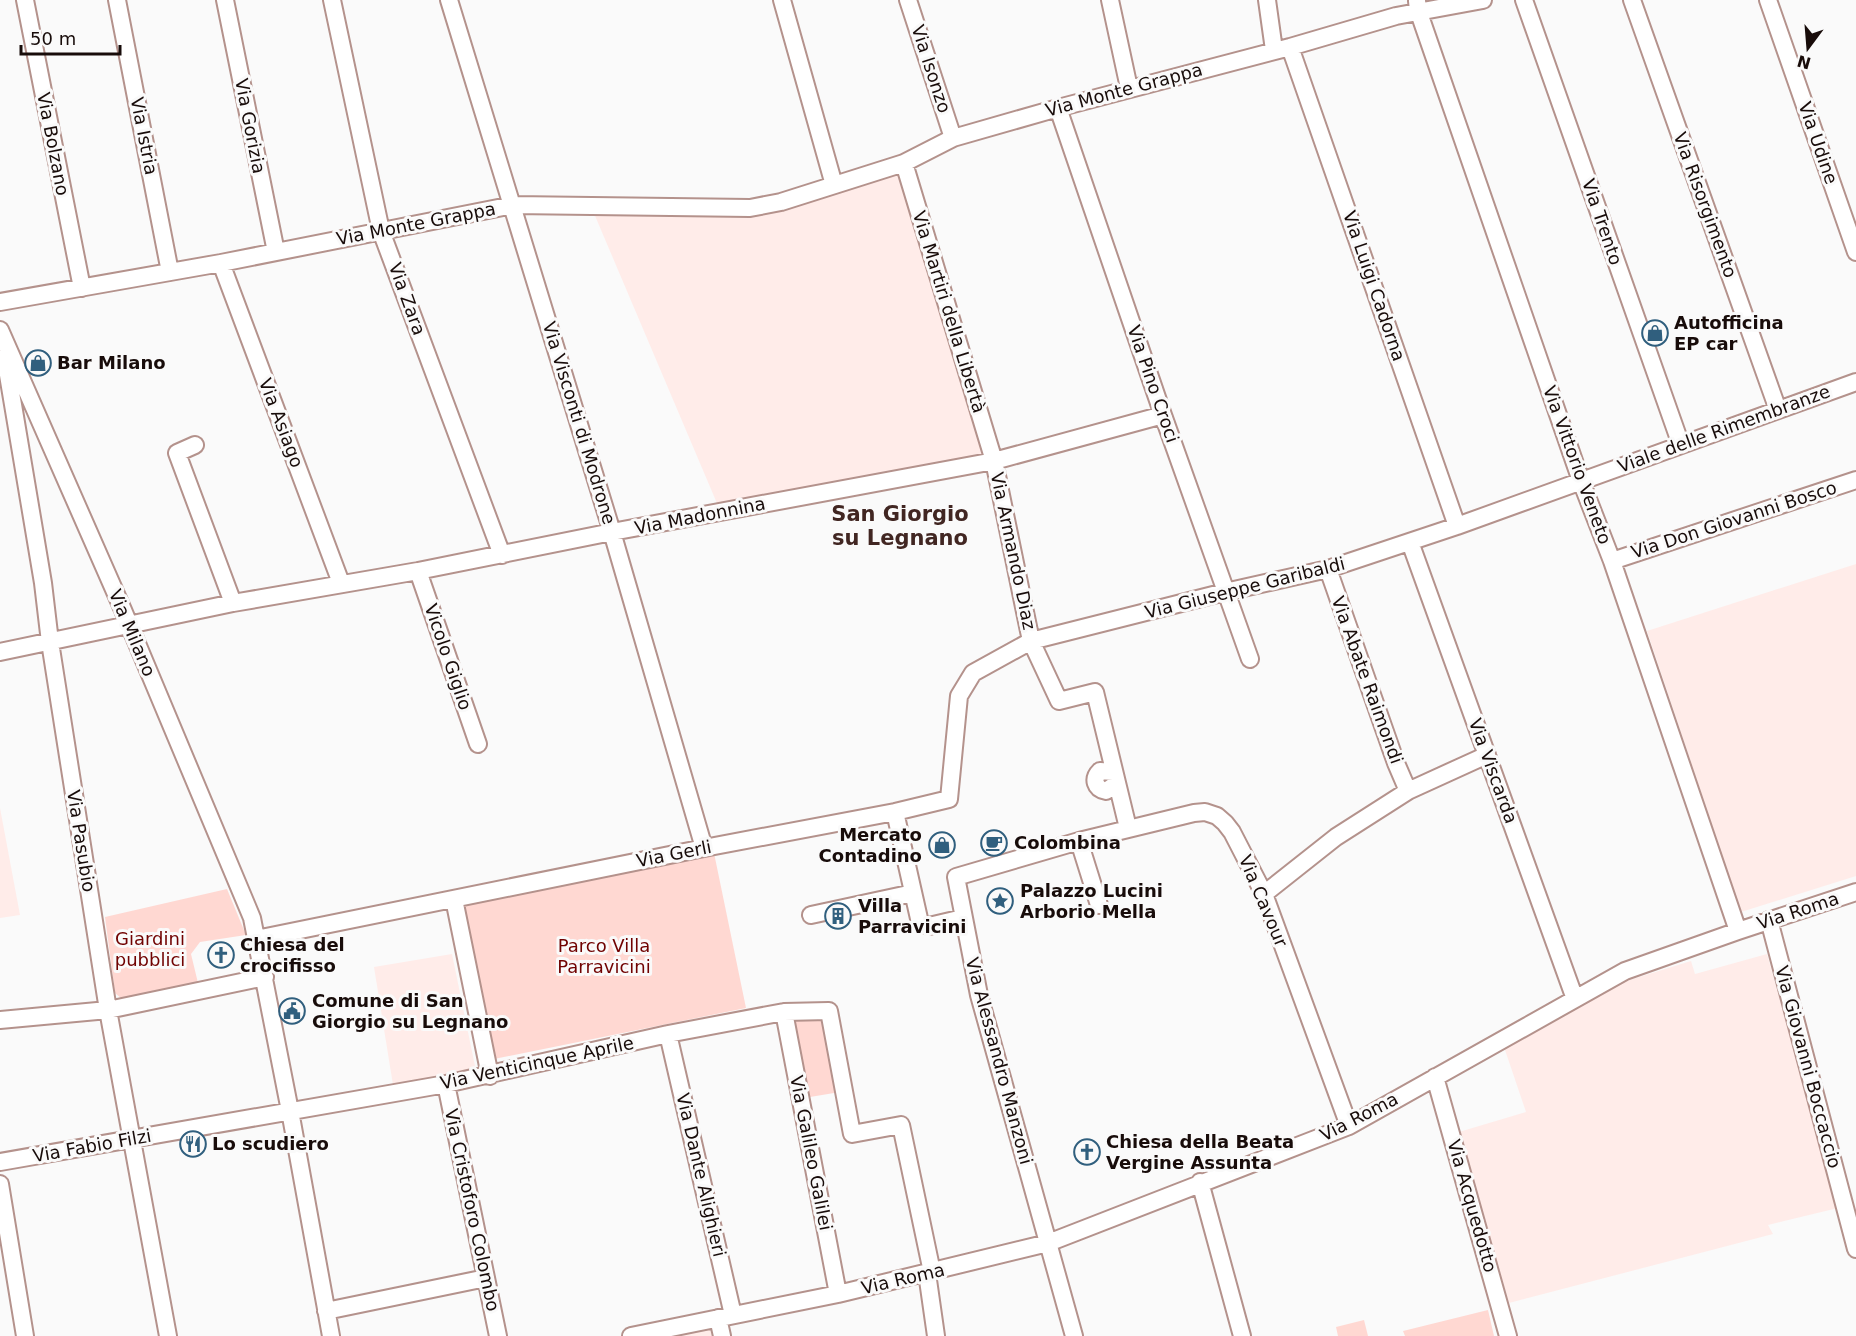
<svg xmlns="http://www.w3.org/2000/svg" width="1856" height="1336" viewBox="0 0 1856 1336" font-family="'DejaVu Sans',sans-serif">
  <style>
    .built { fill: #ffece9 }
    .green { fill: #ffd8d2 }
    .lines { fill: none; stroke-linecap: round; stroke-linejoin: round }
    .minor-casing { stroke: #b4928c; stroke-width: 20 }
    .minor { stroke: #fff; stroke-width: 16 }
    .labels { text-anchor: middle; stroke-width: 6; stroke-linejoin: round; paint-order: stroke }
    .street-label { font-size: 18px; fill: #180c0a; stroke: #fafafa }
    .poi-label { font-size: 18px; font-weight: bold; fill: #180c0a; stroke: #fafafa; text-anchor: start }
    .park-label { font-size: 18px; fill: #700201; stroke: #fafafa }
    .quarter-label { font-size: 21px; font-weight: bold; fill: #412622; stroke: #fafafa }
  </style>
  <rect width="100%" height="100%" fill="#fafafa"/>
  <!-- built -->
  <path class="built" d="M 901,168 L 991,460 L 719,508 L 593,211 L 752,212 Z
    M 1856,564 L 1856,876 L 1741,912 L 1647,631 Z
    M 0,808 L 20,915 L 0,918 Z
    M 452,954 L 476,1071 L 393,1085 L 374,967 Z
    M 1767,954 L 1838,1208 L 1768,1225 L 1773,1234 L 1509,1303 L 1459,1132 L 1526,1112 L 1504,1047 L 1623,982 L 1691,961 L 1695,974 Z
    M 716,1322 L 719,1336 L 649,1336 Z"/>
  <!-- green -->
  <path class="green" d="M 714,853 L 746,1008 L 494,1059 L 462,905 Z
    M 227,889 L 246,935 L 200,942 L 191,954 L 198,983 L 122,999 L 115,993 L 105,917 Z
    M 827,1014 L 840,1092 L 804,1098 L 788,1015 Z
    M 1488,1310 L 1494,1336 L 1405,1336 L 1403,1331 Z
    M 1364,1320 L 1368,1336 L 1338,1336 L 1336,1327 Z"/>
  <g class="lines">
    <!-- minor casing -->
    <g class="minor-casing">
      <path id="minor" d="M 25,0 L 82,288
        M 117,0 L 170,272
        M 225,0 L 276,252
        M 332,0 L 381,231 L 502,555
        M 449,0 L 612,532 L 704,848
        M 782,0 L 834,185
        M 908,0 L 953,138
        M 1110,0 L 1129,88
        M 1267,0 L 1274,50
        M 1524,0 L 1681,445
        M 1632,0 L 1778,410
        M 1768,0 L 1856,252
        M 1417,1 L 1418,10 L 1581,481 L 1612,561 L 1738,931
        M 1290,47 L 1457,526
        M 1058,108 L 1163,415 L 1250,659
        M 904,163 L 994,461 L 1031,641 L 1059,701 L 1095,692 L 1128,828
        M 221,263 L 341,583
        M 0,302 L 221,263 L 513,205 L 750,208 L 781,202 L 904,163 L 953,138 L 1058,108 L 1290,47 L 1396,16 L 1483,0
        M 0,330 L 123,610 L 252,918 L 290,1111 L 331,1336
        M 5,357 L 43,583 L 50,642 L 108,1010 L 168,1336
        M 195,445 L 177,453 L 233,603
        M 1410,542 L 1575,999
        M 1612,561 L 1856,480
        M 1328,569 L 1396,763 L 1408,791
        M 418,571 L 478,744
        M 0,652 L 233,603 L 418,571 L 612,532 L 994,461 L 1163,415
        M 1113,772 L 1100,771 C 1092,779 1095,789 1106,791 L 1116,784
        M 895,812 L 920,923 L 929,926 L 963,918
        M 1079,841 L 1099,905
        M 1264,894 L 1336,837 L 1408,791 L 1487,755
        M 454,899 L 490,1076
        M 811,915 L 913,893
        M 1769,920 L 1856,1249
        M 256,939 L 704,848 L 895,812 L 949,799 L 959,696 L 973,673 L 1031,641 L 1225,592 L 1328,569 L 1457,526 L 1856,382
        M 784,1012 L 838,1294
        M 0,1020 L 108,1010 L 265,977
        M 668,1034 L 733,1315
        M 1435,1077 L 1508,1336
        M 446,1084 L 498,1336
        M 0,1162 L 446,1084 L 668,1034 L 784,1012 L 829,1011 L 852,1134 L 901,1125 L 932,1272
        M 1200,1182 L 1242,1336
        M 0,1184 L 25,1336
        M 927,1273 L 936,1336
        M 326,1311 L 486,1278
        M 718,1318 L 722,1336
        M 631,1336 L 838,1294 L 1048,1243 L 1349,1126 L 1625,971 L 1738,931 L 1856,892
        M 1074,1336 L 979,995 L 956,877 L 1079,841 L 1194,813 L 1205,812 L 1217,816 L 1225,823 L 1232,832 L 1264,894 L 1349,1126"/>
    </g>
    <!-- minor -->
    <use href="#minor" class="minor"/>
  </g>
  <!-- icons -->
  <defs>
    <g id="shop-ring" transform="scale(1.35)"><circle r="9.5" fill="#fafafa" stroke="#305f7e" stroke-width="1.5"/><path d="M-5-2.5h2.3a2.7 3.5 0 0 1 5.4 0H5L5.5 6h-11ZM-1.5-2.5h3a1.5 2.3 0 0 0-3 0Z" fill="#305f7e"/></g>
    <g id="cafe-ring" transform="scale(1.35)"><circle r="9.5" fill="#fafafa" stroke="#305f7e" stroke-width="1.5"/><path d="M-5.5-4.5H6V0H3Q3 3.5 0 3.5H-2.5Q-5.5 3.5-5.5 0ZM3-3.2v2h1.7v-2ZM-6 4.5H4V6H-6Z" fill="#305f7e"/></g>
    <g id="sight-ring" transform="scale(1.35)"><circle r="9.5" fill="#fafafa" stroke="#305f7e" stroke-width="1.5"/><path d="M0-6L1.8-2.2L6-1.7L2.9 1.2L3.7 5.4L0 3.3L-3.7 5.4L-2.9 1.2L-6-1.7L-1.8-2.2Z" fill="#305f7e"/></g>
    <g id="building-ring" transform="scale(1.35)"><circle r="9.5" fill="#fafafa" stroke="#305f7e" stroke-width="1.5"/><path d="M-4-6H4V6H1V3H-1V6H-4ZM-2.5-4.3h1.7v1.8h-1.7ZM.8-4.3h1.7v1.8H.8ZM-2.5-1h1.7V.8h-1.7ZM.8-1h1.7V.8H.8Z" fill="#305f7e"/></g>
    <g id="church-ring" transform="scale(1.35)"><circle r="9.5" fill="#fafafa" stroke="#305f7e" stroke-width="1.5"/><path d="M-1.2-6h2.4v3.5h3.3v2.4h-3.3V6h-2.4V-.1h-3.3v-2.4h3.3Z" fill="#305f7e"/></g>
    <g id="civic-ring" transform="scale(1.35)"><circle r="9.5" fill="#fafafa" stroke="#305f7e" stroke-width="1.5"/><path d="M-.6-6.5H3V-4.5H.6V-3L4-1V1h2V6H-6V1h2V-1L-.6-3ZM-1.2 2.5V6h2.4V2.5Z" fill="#305f7e"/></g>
    <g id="restaurant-ring" transform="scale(1.35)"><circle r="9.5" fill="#fafafa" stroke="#305f7e" stroke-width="1.5"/><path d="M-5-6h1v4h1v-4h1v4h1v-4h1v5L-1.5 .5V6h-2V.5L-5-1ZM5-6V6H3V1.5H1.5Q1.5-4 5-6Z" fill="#305f7e"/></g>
  </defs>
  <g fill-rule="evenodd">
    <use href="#shop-ring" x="1655" y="333"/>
    <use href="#shop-ring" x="38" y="363"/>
    <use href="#cafe-ring" x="994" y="843"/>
    <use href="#shop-ring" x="942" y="845"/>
    <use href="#sight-ring" x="1000" y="901"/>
    <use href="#building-ring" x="838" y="916"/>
    <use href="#church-ring" x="221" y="955"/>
    <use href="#civic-ring" x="292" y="1011"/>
    <use href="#restaurant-ring" x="193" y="1144"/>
    <use href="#church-ring" x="1087" y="1152"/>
  </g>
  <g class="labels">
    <!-- street labels -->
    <g class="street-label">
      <text transform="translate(931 69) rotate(72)" y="6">Via Isonzo</text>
      <text transform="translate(1124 90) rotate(-15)" y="6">Via Monte Grappa</text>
      <text transform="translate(250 126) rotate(79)" y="6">Via Gorizia</text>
      <text transform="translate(144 136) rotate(79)" y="6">Via Istria</text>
      <text transform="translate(1818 143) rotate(71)" y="6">Via Udine</text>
      <text transform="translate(53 144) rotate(79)" y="6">Via Bolzano</text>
      <text transform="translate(1705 205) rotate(70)" y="6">Via Risorgimento</text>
      <text transform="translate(1602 222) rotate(71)" y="6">Via Trento</text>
      <text transform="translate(416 224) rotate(-11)" y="6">Via Monte Grappa</text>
      <text transform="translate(1374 286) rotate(71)" y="6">Via Luigi Cadorna</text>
      <text transform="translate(407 299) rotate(70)" y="6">Via Zara</text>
      <text transform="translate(949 312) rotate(73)" y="6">Via Martiri della Libertà</text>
      <text transform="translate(1153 384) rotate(71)" y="6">Via Pino Croci</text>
      <text transform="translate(281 423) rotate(69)" y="6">Via Asiago</text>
      <text transform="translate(579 423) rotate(73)" y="6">Via Visconti di Modrone</text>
      <text transform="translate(1724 429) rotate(-20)" y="6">Viale delle Rimembranze</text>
      <text transform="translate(1577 465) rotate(70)" y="6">Via Vittorio Veneto</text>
      <text transform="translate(700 516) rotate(-11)" y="6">Via Madonnina</text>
      <text transform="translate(1734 520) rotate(-18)" y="6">Via Don Giovanni Bosco</text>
      <text transform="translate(1013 551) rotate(78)" y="6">Via Armando Diaz</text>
      <text transform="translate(1245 588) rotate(-14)" y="6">Via Giuseppe Garibaldi</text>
      <text transform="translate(132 633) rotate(67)" y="6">Via Milano</text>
      <text transform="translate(448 657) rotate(71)" y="6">Vicolo Giglio</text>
      <text transform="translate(1367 680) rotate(70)" y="6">Via Abate Raimondi</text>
      <text transform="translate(1493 771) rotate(70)" y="6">Via Viscarda</text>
      <text transform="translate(81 841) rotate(81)" y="6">Via Pasubio</text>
      <text transform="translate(674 854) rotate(-11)" y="6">Via Gerli</text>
      <text transform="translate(1263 901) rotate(67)" y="6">Via Cavour</text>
      <text transform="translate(1798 911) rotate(-18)" y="6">Via Roma</text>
      <text transform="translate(999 1061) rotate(75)" y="6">Via Alessandro Manzoni</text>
      <text transform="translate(537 1063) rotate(-12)" y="6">Via Venticinque Aprile</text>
      <text transform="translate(1808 1067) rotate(75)" y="6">Via Giovanni Boccaccio</text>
      <text transform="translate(1359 1117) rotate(-27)" y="6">Via Roma</text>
      <text transform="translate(92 1146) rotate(-10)" y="6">Via Fabio Filzi</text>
      <text transform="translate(811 1153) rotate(79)" y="6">Via Galileo Galilei</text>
      <text transform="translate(701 1175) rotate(77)" y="6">Via Dante Alighieri</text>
      <text transform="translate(1472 1206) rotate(74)" y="6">Via Acquedotto</text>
      <text transform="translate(472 1210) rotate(78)" y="6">Via Cristoforo Colombo</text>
      <text transform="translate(903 1279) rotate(-13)" y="6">Via Roma</text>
    </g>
    <!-- poi labels -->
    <g class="poi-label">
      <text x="1674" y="329">Autofficina<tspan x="1674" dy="21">EP car</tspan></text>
      <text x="57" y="369">Bar Milano</text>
      <text x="922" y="841" text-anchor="end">Mercato<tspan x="922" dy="21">Contadino</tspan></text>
      <text x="1014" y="849">Colombina</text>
      <text x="1020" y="897">Palazzo Lucini<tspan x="1020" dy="21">Arborio Mella</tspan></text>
      <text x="858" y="912">Villa<tspan x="858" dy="21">Parravicini</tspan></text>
      <text x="240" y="951">Chiesa del<tspan x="240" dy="21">crocifisso</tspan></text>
      <text x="312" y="1007">Comune di San<tspan x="312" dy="21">Giorgio su Legnano</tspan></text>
      <text x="1106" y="1148">Chiesa della Beata<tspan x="1106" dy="21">Vergine Assunta</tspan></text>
      <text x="212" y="1150">Lo scudiero</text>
    </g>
    <!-- park labels -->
    <g class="park-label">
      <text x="150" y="945">Giardini<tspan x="150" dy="21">pubblici</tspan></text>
      <text x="604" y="952">Parco Villa<tspan x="604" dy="21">Parravicini</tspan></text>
    </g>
    <!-- quarter labels -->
    <g class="quarter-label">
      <text x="900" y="521">San Giorgio<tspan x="900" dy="24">su Legnano</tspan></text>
    </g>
  </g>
  <!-- north arrow -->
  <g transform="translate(1808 48) rotate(196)" stroke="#fafafa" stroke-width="4.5" paint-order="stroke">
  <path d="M0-4.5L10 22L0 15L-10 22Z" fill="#180c0a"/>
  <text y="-9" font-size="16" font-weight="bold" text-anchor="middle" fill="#180c0a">N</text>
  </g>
  <!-- scale -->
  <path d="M21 45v9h99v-9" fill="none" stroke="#180c0a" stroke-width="3"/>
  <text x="30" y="45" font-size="18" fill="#180c0a" stroke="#fafafa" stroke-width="4.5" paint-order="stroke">50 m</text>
</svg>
